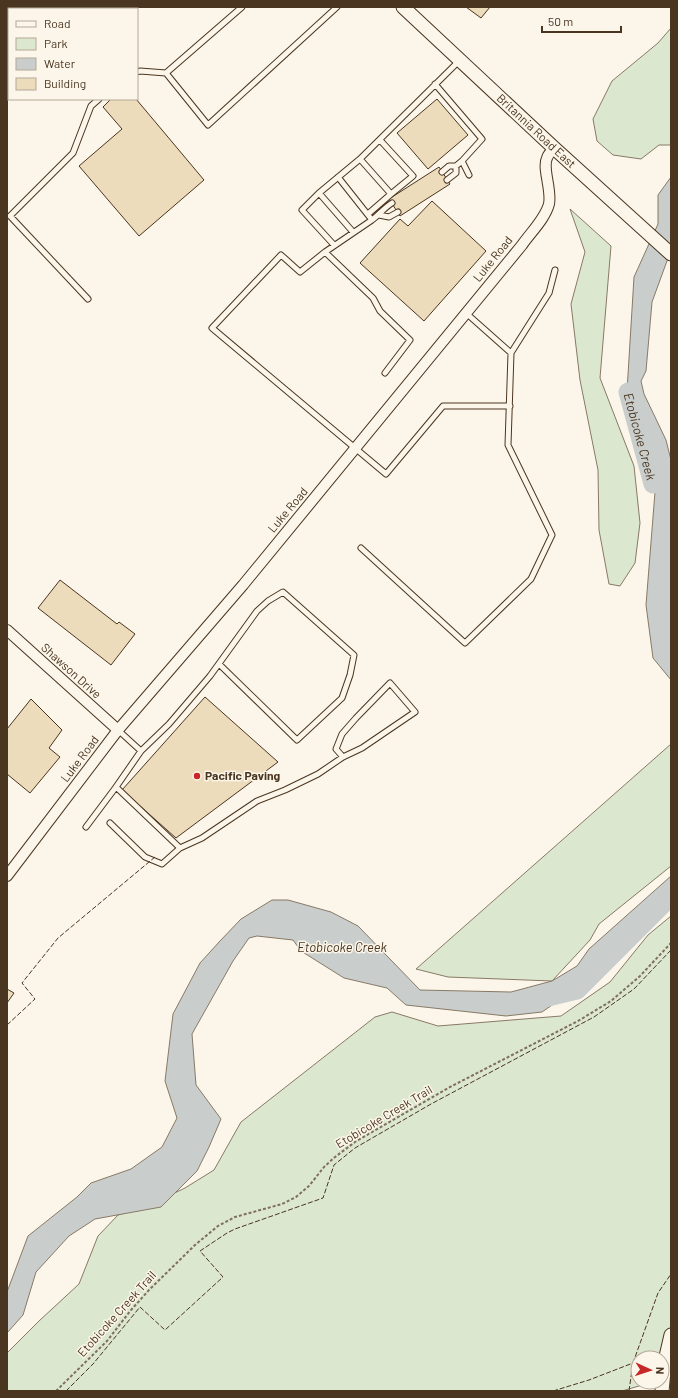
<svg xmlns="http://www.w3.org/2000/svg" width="678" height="1398" viewBox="0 0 678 1398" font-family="Barlow,sans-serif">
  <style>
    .green { fill: #dce7d0; stroke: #887966 }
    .water { fill: #c9cecd; stroke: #887966 }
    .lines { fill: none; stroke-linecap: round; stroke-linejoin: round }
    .river { stroke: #c9cecd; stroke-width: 19 }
    .building { fill: #ecdcbc; stroke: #4a3520 }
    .lane-casing { stroke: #4a3520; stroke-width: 7 }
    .street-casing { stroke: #4a3520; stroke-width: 12 }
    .secondary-casing { stroke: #4a3520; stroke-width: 15 }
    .path { stroke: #7f6f5c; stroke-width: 2; stroke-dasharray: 3 2; stroke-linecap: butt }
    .lane { stroke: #fbf6e9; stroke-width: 5 }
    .street { stroke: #fbf6e9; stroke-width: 10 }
    .secondary { stroke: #fbf6e9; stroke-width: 13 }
    .fence { stroke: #4a3520; stroke-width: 1; stroke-dasharray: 5 2; stroke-linecap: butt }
    .poi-dot { fill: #c62828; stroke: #fbf6e9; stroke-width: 1.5 }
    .labels { text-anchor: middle; stroke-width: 3; stroke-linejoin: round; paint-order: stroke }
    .street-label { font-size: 12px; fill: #4a3520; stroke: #fbf6e9 }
    .poi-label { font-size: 12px; font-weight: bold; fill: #4a3520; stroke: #fbf6e9; text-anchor: start }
    .water-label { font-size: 13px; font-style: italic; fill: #4a3520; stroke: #fbf6e9 }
  </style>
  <rect width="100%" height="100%" fill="#fbf6e9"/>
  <!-- green -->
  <path class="green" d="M 671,28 L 671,145 L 659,145 L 641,159 L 613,155 L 597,141 L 593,119 L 612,81 L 658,43 Z
    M 570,209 L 611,246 L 600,378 L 634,466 L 640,523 L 635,563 L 620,586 L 609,584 L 599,530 L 598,470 L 580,380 L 571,304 L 585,252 Z
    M 671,744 L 671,866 L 599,924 L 590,940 L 552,981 L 448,977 L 416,969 Z
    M 671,916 L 671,1340 L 662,1358 L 638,1358 L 638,1382 L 649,1383 L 622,1391 L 7,1391 L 7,1353 L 39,1321 L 79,1284 L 98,1236 L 118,1215 L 154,1203 L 185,1188 L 214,1170 L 241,1122 L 375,1017 L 392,1012 L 438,1026 L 561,1016 L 610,982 L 648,935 Z"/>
  <!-- water -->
  <path class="water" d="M 671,177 L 671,250 L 652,302 L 646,371 L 641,381 L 644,394 L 666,440 L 671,460 L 671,680 L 653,658 L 646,605 L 655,492 L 648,477 L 643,430 L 630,408 L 627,391 L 634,277 L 658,224 L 658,195 Z
    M 671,876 L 671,901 L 623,938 L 587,981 L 542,1012 L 506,1016 L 406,1005 L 387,988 L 344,978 L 301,951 L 293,940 L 257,936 L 249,938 L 233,961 L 192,1034 L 196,1085 L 221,1119 L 209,1147 L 197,1171 L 161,1207 L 95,1219 L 69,1236 L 36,1272 L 23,1315 L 7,1333 L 7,1292 L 28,1236 L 77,1197 L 91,1183 L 131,1169 L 162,1147 L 177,1118 L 165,1081 L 173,1014 L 200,963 L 220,941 L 241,919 L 272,900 L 288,900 L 331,912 L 358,926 L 420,990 L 511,992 L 552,981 L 577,966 L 589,949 Z"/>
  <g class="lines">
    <!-- river -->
    <g class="river">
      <path id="s1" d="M 628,392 L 653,484"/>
      <path d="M 548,997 L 577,990 L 671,896"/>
    </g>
  </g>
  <!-- building -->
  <path class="building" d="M 466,7 L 490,7 L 481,18 Z
    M 111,99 L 136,99 L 204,180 L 139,236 L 79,166 L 122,129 L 103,107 Z
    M 437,99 L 468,135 L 428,169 L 397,133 Z
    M 439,167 L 450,184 L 400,216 L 389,199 Z
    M 432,201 L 486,251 L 424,321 L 360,263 L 400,219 L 408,226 Z
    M 60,580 L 117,624 L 119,622 L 135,634 L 111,665 L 38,608 Z
    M 205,697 L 278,762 L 176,838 L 122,790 Z
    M 31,699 L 62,730 L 49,748 L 60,757 L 30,793 L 7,774 L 7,729 Z
    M 7,989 L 14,993 L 7,1003 Z"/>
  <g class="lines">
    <!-- lane casing -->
    <g class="lane-casing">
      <path id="lane" d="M 242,7 L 166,73 L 208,125 L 337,7
        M 80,9 L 83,7
        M 7,63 L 9,61
        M 137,72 L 140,71 L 166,73
        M 435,84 L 482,139 L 462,161 L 469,175
        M 360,159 L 391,194 L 413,176 L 380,140
        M 442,172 L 449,166 L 456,166 L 462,161
        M 338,177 L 372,220 L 325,252 L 300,272 L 281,255 L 212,328 L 386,474 L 443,406 L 510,406
        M 447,180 L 456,173 L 456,166
        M 319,193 L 302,210 L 334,245
        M 368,214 L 391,194
        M 379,215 L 389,217 L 398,212
        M 372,220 C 380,214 384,208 392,203
        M 353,232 L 319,193 L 360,159 L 459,61
        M 325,252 L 373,298 L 380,311 L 410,340 L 385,373
        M 88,299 L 10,216 L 73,153 L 91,106 L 99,99
        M 466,313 L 511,353 L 549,293 L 555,270
        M 361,548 L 465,643 L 531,579 L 552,535 L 508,445 L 511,353
        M 118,730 L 141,751 L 116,787 L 180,848 L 202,838 L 257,801 L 285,790 L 318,774 L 343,757 L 362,748 L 415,712 L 390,683 L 356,718 L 342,734 L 336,749 L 343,757
        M 141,751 L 169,724 L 210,676 L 257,611 L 268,601 L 283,592 L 354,655 L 350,675 L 342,698 L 297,740 L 219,664
        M 110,823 L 145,857 L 162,864 L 180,848
        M 86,827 L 116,787"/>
    </g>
    <!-- street casing -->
    <g class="street-casing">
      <path id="street" d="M 7,630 L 118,730
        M 7,876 L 118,730 L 243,585 L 522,245 C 531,232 545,219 549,204 C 552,190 542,168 547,158 C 548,154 552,151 554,148"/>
    </g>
    <!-- secondary casing -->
    <g class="secondary-casing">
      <g id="secondary">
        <path id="s2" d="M 403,7 L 554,148 L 671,254"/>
        <path d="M 662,1391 L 665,1361 L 671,1335"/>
      </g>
    </g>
    <!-- path -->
    <path class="path" d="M 56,1391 L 107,1341 L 131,1310 L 150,1289 L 195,1245 L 218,1226 L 235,1217 L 282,1204 L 296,1197 L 309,1186 L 324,1167 L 335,1157 L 355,1142 L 450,1087 L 578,1021 L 611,1001 L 640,976 L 671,943"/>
    <!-- lane -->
    <use href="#lane" class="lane"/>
    <!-- street -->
    <use href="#street" class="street"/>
    <!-- secondary -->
    <use href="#secondary" class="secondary"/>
    <!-- fence -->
    <path class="fence" d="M 7,1025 L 35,999 L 22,983 L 58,938 L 155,857
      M 66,1391 L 93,1364 L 140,1307 L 165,1330 L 223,1277 L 200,1251 L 227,1233 L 235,1229 L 323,1198 L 334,1165 L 355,1148 L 431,1104 L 594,1017 L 634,989 L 671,950
      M 553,1391 L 589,1380 L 633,1363
      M 629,1391 L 633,1363 L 658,1293 L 671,1274"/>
  </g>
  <!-- markers -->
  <circle class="poi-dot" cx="197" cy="776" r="4"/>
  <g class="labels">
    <!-- street labels -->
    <g class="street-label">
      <text dy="4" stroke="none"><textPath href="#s2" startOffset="182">Britannia Road East</textPath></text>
      <text transform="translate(493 259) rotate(-51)" y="4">Luke Road</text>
      <text transform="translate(288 510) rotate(-50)" y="4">Luke Road</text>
      <text transform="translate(71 671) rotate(42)" y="4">Shawson Drive</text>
      <text transform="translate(80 759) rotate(-53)" y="4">Luke Road</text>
      <text transform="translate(384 1117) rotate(-31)" y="4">Etobicoke Creek Trail</text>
      <text transform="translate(117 1314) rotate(-48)" y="4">Etobicoke Creek Trail</text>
    </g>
    <!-- poi labels -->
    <g class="poi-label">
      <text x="205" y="780">Pacific Paving</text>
    </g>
    <!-- water labels -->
    <g class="water-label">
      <text dy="5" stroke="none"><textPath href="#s1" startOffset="46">Etobicoke Creek</textPath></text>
      <text x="342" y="952">Etobicoke Creek</text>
    </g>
  </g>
  <!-- border -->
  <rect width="678" height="1398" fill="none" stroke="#4a3520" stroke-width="16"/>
  <!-- legend -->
  <rect x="8" y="8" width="130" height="92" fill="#fbf6e9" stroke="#b4a999"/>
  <rect x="16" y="21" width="20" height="6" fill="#fbf6e9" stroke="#b4a999"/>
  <text x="44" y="28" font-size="12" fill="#4a3520">Road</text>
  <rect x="16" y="38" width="20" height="12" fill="#dce7d0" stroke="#b4a999"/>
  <text x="44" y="48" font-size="12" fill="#4a3520">Park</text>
  <rect x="16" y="58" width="20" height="12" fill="#c9cecd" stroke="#b4a999"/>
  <text x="44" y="68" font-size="12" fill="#4a3520">Water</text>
  <rect x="16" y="78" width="20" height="12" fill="#ecdcbc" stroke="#b4a999"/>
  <text x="44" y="88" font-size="12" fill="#4a3520">Building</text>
  <!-- north arrow -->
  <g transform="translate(650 1370) rotate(93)"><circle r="19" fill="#fbf6e9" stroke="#b4a999"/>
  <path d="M0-3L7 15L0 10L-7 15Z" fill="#c62828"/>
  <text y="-6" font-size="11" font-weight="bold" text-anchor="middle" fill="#4a3520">N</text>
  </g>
  <!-- scale -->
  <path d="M542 26v6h79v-6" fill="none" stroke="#4a3520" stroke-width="2"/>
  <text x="548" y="26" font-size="12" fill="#4a3520" stroke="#fbf6e9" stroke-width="3" paint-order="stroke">50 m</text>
</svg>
